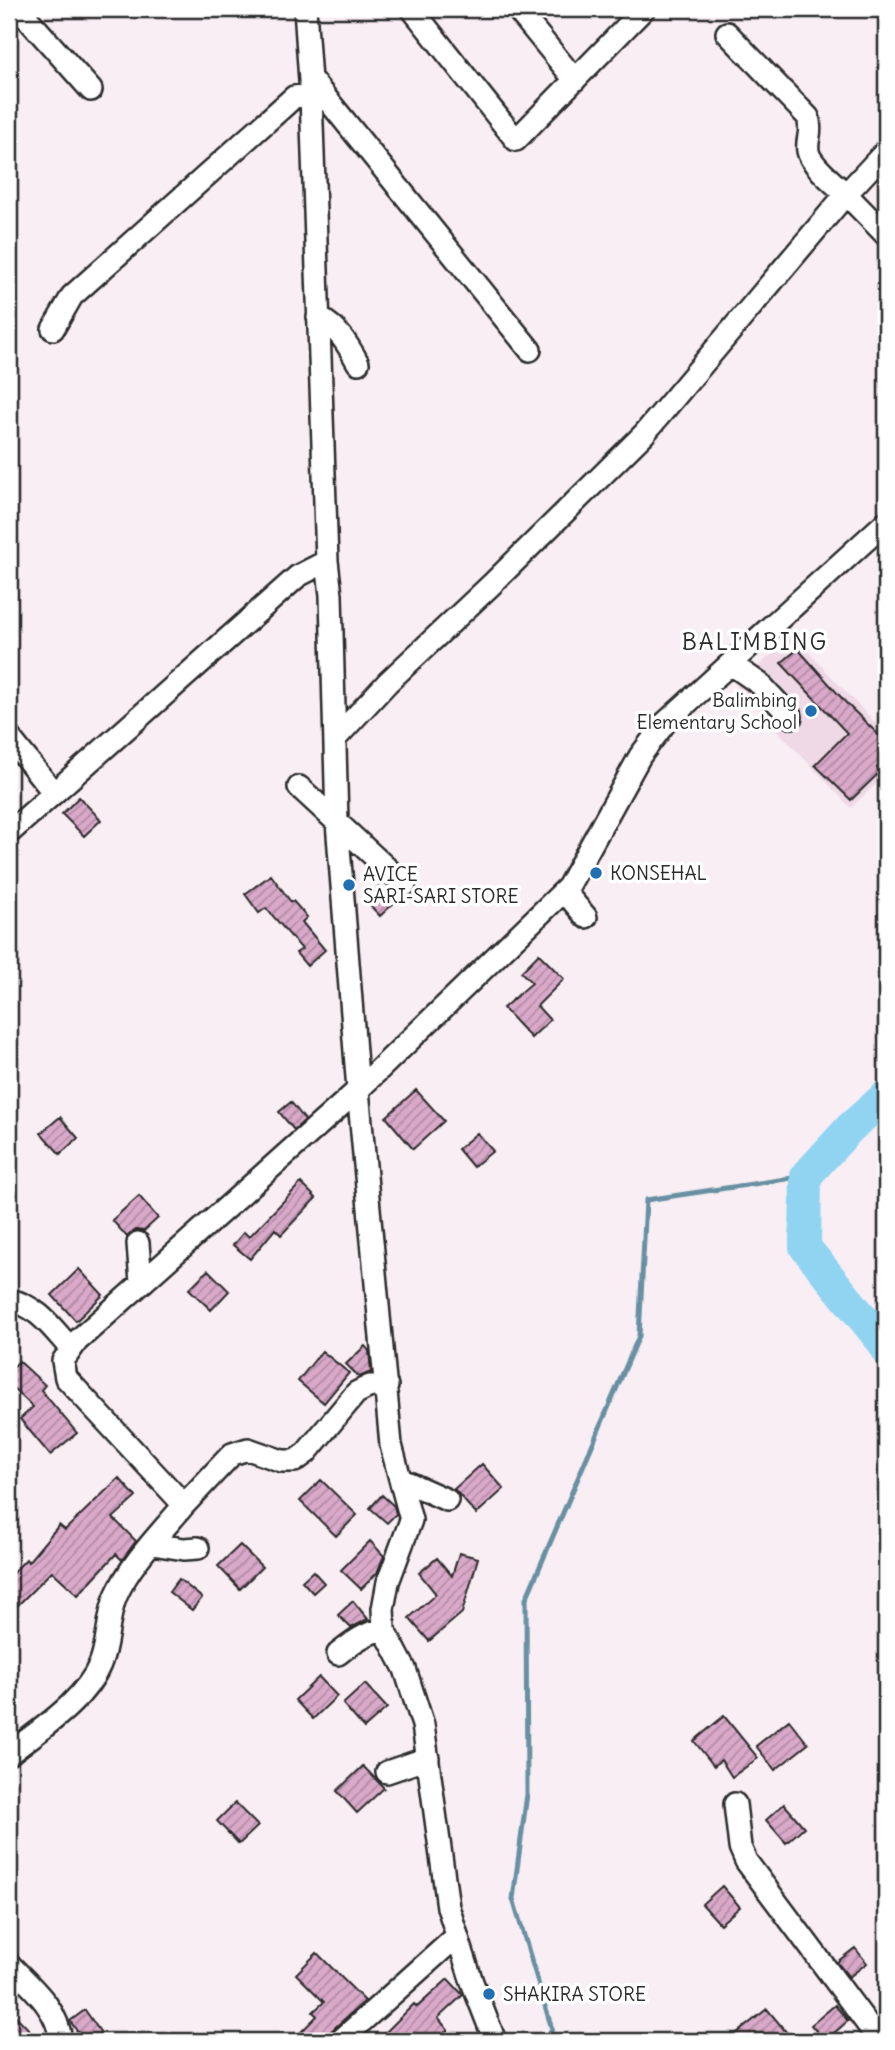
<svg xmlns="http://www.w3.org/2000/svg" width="895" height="2050" viewBox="0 0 895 2050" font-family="Delius,sans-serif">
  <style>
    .built { fill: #efd9e7 }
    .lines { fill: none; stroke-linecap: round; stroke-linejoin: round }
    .stream { stroke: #6890a2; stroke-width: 5 }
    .river { stroke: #90d4f2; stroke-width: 32 }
    .building { fill: url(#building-hatch); stroke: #2b2b2b; stroke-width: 2 }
    .minor-casing { stroke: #2b2b2b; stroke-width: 26 }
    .minor { stroke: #fff; stroke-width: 21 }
    .poi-dot { fill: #1f6fb2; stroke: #fff; stroke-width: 2.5 }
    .labels { text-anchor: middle; stroke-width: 7; stroke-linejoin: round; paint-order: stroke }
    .poi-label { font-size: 19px; fill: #2b2b2b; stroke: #fff; text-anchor: start }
    .quarter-label { font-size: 23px; letter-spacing: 2px; fill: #2b2b2b; stroke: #fff }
  </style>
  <defs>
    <pattern id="building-hatch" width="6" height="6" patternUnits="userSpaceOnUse" patternTransform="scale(1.75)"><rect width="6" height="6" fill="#daa9c9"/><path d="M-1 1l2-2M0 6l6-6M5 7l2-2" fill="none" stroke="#b18aa3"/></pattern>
  </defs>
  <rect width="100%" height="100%" fill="#f8eef4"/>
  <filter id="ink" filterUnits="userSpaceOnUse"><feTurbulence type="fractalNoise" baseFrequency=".0143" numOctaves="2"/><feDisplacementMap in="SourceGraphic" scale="14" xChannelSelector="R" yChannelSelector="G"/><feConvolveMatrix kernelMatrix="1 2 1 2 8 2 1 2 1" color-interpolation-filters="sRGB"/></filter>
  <g filter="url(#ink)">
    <!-- built -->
    <path class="built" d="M 792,635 L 886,734 L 886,774 L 851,808 L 736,687 Z"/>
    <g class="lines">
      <!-- stream -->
      <path class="stream" d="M 546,2041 L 552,2029 L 513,1899 L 527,1794 L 526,1599 L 639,1336 L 646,1200 L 806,1176"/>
      <!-- river -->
      <path class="river" d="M 886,1096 L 850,1128 L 806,1176 L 805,1247 L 884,1344 L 886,1350"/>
    </g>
    <!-- building -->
    <path class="building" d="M 798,649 L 847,704 L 886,742 L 886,759 L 877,768 L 880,772 L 851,800 L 815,765 L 847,733 L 781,663 Z
      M 79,797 L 101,820 L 84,836 L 62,814 Z
      M 271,875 L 291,902 L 293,901 L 307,917 L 302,922 L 325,950 L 307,966 L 296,953 L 302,949 L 266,908 L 259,913 L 245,894 Z
      M 379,887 L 394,903 L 380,916 L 365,900 Z
      M 539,954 L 564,979 L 537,1006 L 550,1020 L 531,1038 L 503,1008 L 532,983 L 521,972 Z
      M 416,1090 L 444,1121 L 413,1149 L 386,1117 Z
      M 291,1102 L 305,1120 L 294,1130 L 279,1112 Z
      M 60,1117 L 78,1138 L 60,1154 L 41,1133 Z
      M 477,1133 L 493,1151 L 473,1167 L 458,1149 Z
      M 301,1183 L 316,1198 L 281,1235 L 275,1229 L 250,1259 L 233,1245 L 244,1232 L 249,1237 Z
      M 139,1196 L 158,1218 L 144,1231 L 136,1230 L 127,1237 L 112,1220 Z
      M 79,1269 L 103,1295 L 76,1321 L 52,1295 Z
      M 208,1270 L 229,1291 L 211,1310 L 189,1289 Z
      M 365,1346 L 369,1351 L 371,1372 L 359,1377 L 346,1364 Z
      M 322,1351 L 349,1373 L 324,1403 L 298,1381 Z
      M 19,1361 L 45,1385 L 41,1390 L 77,1433 L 50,1455 L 20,1419 L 33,1407 L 9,1384 L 9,1372 Z
      M 482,1464 L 504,1489 L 476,1514 L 454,1489 Z
      M 119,1478 L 136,1497 L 113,1518 L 136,1541 L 122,1560 L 116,1554 L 78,1595 L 52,1571 L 9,1614 L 9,1577 L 26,1559 L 28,1562 L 59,1525 L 65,1530 Z
      M 321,1480 L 357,1515 L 336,1536 L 300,1501 Z
      M 382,1495 L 394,1506 L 396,1514 L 387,1523 L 370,1508 Z
      M 370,1541 L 384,1556 L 377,1573 L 361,1589 L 341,1570 Z
      M 240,1545 L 262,1567 L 240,1589 L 218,1566 Z
      M 459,1553 L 478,1558 L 462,1613 L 429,1641 L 409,1618 L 436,1594 L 419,1573 L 437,1558 L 452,1576 Z
      M 313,1571 L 324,1583 L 313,1593 L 302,1581 Z
      M 179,1579 L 202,1598 L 192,1610 L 169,1592 Z
      M 353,1601 L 368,1619 L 351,1628 L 338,1615 Z
      M 319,1677 L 337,1696 L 313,1719 L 295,1700 Z
      M 365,1684 L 387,1708 L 364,1728 L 343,1704 Z
      M 724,1716 L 758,1758 L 732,1777 L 721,1760 L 714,1766 L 694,1741 Z
      M 789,1720 L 808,1744 L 775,1770 L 756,1746 Z
      M 363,1766 L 384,1788 L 357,1813 L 337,1791 Z
      M 235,1803 L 258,1826 L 239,1844 L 217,1821 Z
      M 784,1804 L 804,1827 L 786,1843 L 766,1820 Z
      M 722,1886 L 740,1907 L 720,1924 L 702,1904 Z
      M 855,1948 L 867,1963 L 849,1977 L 837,1962 Z
      M 317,1953 L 365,2001 L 331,2031 L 326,2041 L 292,2041 L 317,2016 L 313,2012 L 324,2002 L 296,1974 Z
      M 448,1979 L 463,1995 L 438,2018 L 448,2030 L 433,2041 L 377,2041 L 414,2004 L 417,2007 Z
      M 835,2005 L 848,2021 L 825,2041 L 811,2025 Z
      M 9,2009 L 40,2041 L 9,2041 Z
      M 767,2009 L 788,2034 L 779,2041 L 727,2041 Z
      M 85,2010 L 101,2033 L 89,2041 L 84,2041 L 70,2021 Z"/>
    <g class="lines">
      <!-- minor casing -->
      <g class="minor-casing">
        <path id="minor" d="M 19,9 L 91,90
          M 305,9 L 311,95 L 327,561 L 331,595 L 337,822 L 358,1090 L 391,1445 L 411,1520 L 388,1582 L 383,1609 L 384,1629 L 405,1669 L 423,1725 L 448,1907 L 472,1982 L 495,2041
          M 412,9 L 516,140 L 644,9
          M 517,9 L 575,80
          M 727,33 L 808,117 C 813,134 806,138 808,151 C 810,164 836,185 846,194 L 886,151
          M 310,78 L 530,350
          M 318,317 C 338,328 347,343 358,363
          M 53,329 L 72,296 L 294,97 L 311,95
          M 731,664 L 760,684 L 791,717
          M 9,737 L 54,793
          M 335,739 L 388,682 L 491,585 L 644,434 L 846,194 L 886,235
          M 299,787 L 405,885
          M 9,833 L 298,576 L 327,561
          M 564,891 L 586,917
          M 138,1243 L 141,1283
          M 9,1300 C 37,1305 53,1329 71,1349
          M 402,1480 L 447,1500
          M 184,1505 L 232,1454 L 248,1449 L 282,1461 L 295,1461 L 306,1453 L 356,1393 L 370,1386 L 387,1386
          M 152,1544 L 184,1549 L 198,1548
          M 338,1654 C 353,1642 365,1633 384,1629
          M 9,1754 C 39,1730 85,1701 100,1664 C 109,1643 107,1617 116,1596 C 131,1562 161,1533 184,1505 L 66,1378 L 63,1361 L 77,1341 L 358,1090 L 568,887 L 640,756 L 665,723 L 886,522
          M 387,1772 L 428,1758
          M 735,1804 L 740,1847 L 746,1861 L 880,2041
          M 9,1964 C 31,1987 58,2008 61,2041
          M 340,2041 L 457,1936"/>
      </g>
      <!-- minor -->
      <use href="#minor" class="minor"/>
    </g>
  </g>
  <!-- markers -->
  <g class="poi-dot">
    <circle cx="811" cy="711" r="7"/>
    <circle cx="596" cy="873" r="7"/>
    <circle cx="349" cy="885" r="7"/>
    <circle cx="489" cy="1994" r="7"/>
  </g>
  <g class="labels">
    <!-- poi labels -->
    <g class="poi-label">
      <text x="797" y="707" text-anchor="end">Balimbing<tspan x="797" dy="22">Elementary School</tspan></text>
      <text x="610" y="880">KONSEHAL</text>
      <text x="363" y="881">AVICE<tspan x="363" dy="22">SARI-SARI STORE</tspan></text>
      <text x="503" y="2001">SHAKIRA STORE</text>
    </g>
    <!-- quarter labels -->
    <g class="quarter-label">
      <text x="755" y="650">BALIMBING</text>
    </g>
  </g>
  <!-- margin -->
  <rect width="895" height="2050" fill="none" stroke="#fff" stroke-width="35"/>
  <rect x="18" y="18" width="860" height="2015" fill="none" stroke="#2b2b2b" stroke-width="2.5" filter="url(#ink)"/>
</svg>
